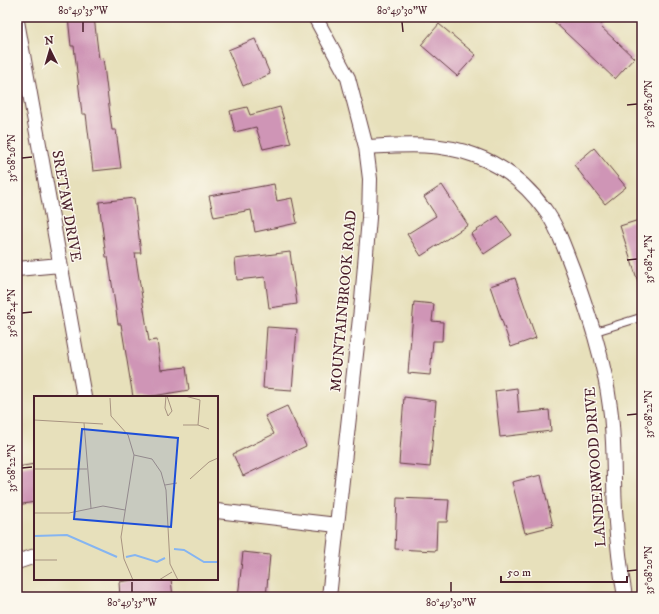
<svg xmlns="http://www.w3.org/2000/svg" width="659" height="614" viewBox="0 0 659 614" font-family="'IM FELL DW Pica',serif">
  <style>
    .building { fill: #cf95b6 }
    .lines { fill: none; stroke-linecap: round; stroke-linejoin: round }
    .service-casing { stroke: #623c41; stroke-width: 9 }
    .minor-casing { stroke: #623c41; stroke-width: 16 }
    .service { stroke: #fff; stroke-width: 7 }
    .minor { stroke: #fff; stroke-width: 14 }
    .ticks { fill: none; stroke: #4a1f2b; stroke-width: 1.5 }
    .labels { text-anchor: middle; stroke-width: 3; stroke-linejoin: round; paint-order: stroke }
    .street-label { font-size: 15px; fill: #4a1f2b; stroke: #fbf7ec }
    .inset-river { fill: none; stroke: #86b5f1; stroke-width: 2 }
    .inset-road { fill: none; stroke: #a89381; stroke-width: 1 }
    .view { fill: #1d4ed8; fill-opacity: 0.15; stroke: #1d4ed8; stroke-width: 2 }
    .inset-edge { fill: none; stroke: #4a1f2b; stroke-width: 2 }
    .neatline { fill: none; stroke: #4a1f2b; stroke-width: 1.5 }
    .ticks-label { font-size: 10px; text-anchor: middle; fill: #4a1f2b }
  </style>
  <rect width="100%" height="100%" fill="#fbf7ec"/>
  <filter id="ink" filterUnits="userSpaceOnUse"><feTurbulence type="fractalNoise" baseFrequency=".025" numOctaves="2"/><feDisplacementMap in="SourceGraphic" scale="8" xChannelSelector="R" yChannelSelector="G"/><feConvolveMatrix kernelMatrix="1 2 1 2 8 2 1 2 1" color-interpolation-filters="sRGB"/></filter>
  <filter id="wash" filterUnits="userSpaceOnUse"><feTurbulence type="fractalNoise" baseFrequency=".012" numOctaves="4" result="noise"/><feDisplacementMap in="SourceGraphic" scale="16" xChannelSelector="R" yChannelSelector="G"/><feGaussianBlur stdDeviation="0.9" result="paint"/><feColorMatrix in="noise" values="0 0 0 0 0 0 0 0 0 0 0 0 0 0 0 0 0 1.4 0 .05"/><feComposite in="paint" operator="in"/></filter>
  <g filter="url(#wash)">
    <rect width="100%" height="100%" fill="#e7e0bb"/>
    <g id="blocks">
      <!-- building -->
      <path class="building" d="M 68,17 L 94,17 L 99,59 L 103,58 L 112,130 L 116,130 L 121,168 L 93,171 L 86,114 L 82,114 L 74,46 L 71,46 Z
        M 549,17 L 608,17 L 600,26 L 634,58 L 615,79 Z
        M 439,24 L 476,55 L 457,76 L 421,45 Z
        M 255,39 L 270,74 L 243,86 L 228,50 Z
        M 247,107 L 250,115 L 280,107 L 291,143 L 263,149 L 256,127 L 235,132 L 230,111 Z
        M 594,148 L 626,187 L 605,204 L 574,165 Z
        M 274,184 L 277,201 L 292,198 L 297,223 L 255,232 L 251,210 L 214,217 L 209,196 Z
        M 442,185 L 468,225 L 421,256 L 407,234 L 436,216 L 424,197 Z
        M 134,198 L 141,253 L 135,253 L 149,341 L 157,340 L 161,370 L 186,367 L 189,390 L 147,397 L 133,397 L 121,324 L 118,324 L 108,257 L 106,257 L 99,202 Z
        M 498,216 L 512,235 L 484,254 L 471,234 Z
        M 642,219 L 642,285 L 639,285 L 620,226 Z
        M 290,252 L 297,304 L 269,308 L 265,277 L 237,280 L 235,259 Z
        M 515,278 L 536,338 L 511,347 L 490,286 Z
        M 414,302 L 434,304 L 432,321 L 443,322 L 442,341 L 433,341 L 430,375 L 408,373 Z
        M 267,327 L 297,329 L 292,390 L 263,388 Z
        M 517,388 L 519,413 L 549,410 L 551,431 L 500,437 L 495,391 Z
        M 404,397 L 436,401 L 430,467 L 399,464 Z
        M 287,406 L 306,446 L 243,476 L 233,454 L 274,434 L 265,416 Z
        M 35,464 L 35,502 L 17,505 L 17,467 Z
        M 541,475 L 553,526 L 525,533 L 512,482 Z
        M 397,498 L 449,500 L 447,522 L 437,522 L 436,551 L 395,549 Z
        M 243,552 L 270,555 L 266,597 L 238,597 Z
        M 140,579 L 171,579 L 173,597 L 120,597 L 119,582 Z"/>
    </g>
  </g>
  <g filter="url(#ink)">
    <use href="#blocks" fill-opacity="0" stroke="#623c41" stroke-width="1"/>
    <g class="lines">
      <!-- service casing -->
      <g class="service-casing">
        <path id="service" d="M 594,332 L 642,317"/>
      </g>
      <!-- minor casing -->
      <g class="minor-casing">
        <path id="minor" d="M 315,17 L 348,78 L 366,147 L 370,179 L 369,218 L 362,300 L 329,597
          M 17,21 L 84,397
          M 366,147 C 403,145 439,142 474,155 C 502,165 527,185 545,210 C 558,227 565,250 573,270 C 589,315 604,359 610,407 C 615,441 613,476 615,510 C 617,539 620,568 625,597
          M 17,269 L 60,265
          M 217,511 L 337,525
          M 17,562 L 35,556"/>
      </g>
      <!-- service -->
      <use href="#service" class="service"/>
      <!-- minor -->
      <use href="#minor" class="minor"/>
    </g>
  </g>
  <!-- ticks -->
  <path class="ticks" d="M 83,22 L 83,32M 402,22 L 403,32M 627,105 L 637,104M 22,158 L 32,157M 627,260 L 637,259M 22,313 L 32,312M 627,415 L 637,414M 22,468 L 32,467M 627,571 L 637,570M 132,582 L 132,592M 451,582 L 451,592"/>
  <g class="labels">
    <!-- street labels -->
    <g class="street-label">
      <text transform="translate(67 206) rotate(80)" y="5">SRETAW DRIVE</text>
      <text transform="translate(343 301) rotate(-85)" y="5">MOUNTAINBROOK ROAD</text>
      <text transform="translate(595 467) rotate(-94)" y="5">LANDERWOOD DRIVE</text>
    </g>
  </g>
  <!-- overview -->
  <g transform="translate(34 396)">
    <rect width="184" height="184" fill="#e7e0bb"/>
    <path class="inset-river" d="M 0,140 L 33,139 L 83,161M 140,153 L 150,154 L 170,166 L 184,166M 92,161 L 101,159 L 123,166 L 131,162"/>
    <path class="inset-road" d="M 70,0 L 95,0M 132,0 L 131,12 L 134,20 L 138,15 L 133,0M 151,0 L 166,4 L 164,29 L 175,33M 76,2 L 77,20 L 94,39 L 100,59 L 87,141 L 90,163 L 99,184M 0,24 L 69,28M 50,27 L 57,112M 149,29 L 164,29M 100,59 L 118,63 L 127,76 L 132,94 L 136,168 L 144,184M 0,73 L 53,73M 156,83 L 175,66 L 184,62M 131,89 L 143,87M 0,117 L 35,117 L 69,110 L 91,114M 0,164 L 23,164M 125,184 L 138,176"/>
    <path class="view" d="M 48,33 L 144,42 L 137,131 L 40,123 Z"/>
    <rect width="184" height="184" class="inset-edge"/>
  </g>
  <!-- margin -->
  <rect width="659" height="614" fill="none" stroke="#fbf7ec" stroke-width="44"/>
  <!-- north arrow -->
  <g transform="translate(50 50) rotate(355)" stroke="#fbf7ec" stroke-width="3" paint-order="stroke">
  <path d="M0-3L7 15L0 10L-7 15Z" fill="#4a1f2b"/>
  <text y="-6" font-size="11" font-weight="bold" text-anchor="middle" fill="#4a1f2b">N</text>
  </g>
  <!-- scale -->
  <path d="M501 576v6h126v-6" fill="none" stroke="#4a1f2b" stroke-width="2"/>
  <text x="507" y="576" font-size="12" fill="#4a1f2b" stroke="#fbf7ec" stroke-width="3" paint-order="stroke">50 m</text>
  <rect x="22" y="22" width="615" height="570" class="neatline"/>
  <g class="ticks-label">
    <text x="83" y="14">80°49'35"W</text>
    <text x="402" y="14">80°49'30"W</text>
    <text transform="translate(648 104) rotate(-90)" y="4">35°08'26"N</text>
    <text transform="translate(11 158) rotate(-90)" y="4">35°08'26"N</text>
    <text transform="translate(648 259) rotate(-90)" y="4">35°08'24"N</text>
    <text transform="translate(11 313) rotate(-90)" y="4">35°08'24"N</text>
    <text transform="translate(648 414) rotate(-90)" y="4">35°08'22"N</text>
    <text transform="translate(11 468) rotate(-90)" y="4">35°08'22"N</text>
    <text transform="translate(648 570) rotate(-90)" y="4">35°08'20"N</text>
    <text x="132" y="606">80°49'35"W</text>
    <text x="451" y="606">80°49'30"W</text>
  </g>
</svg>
